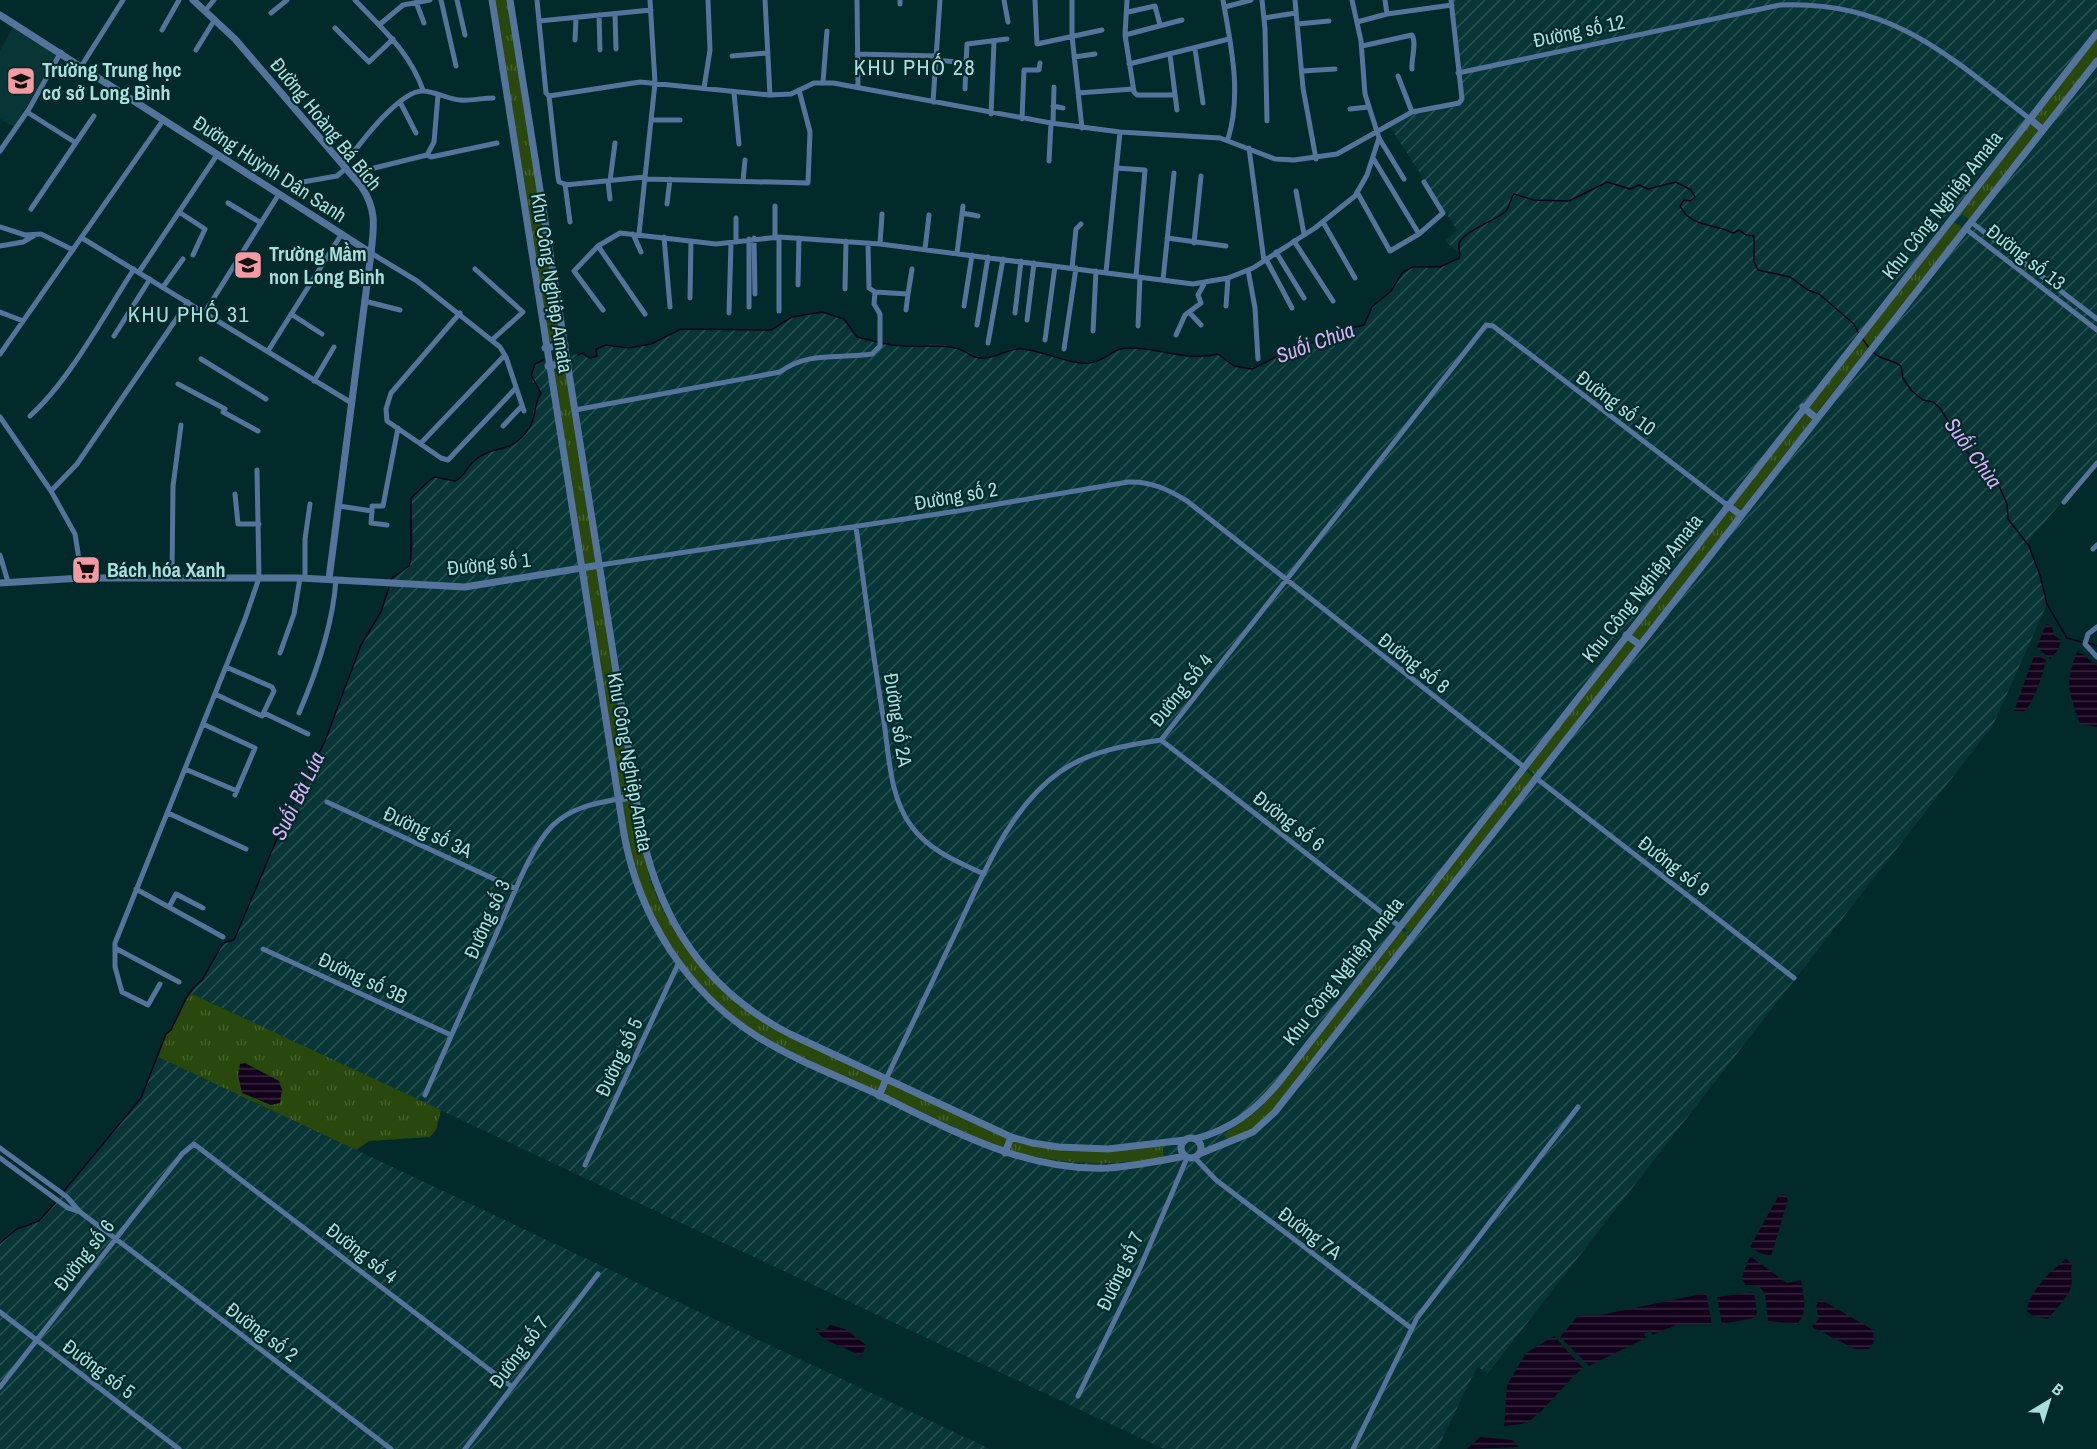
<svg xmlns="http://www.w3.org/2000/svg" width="2097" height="1449" viewBox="0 0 2097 1449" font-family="'Archivo Narrow',sans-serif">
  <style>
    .built { fill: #083535 }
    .industrial { fill: url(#industrial-furrows) }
    .grass { fill: url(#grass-tufts) }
    .water { fill: url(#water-rules) }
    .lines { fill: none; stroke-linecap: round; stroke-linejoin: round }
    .stream { stroke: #14021d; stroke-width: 1.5 }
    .minor { stroke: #54749c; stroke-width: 5 }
    .tertiary { stroke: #54749c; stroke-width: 7 }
    .labels { text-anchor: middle; stroke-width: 4.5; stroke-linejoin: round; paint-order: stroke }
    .street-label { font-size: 20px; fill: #aadedd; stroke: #032a2a }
    .poi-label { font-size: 20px; font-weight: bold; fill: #aadedd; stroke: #032a2a; text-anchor: start }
    .water-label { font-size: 21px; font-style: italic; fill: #dfaef8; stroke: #032a2a }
    .quarter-label { font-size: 22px; letter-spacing: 1.5px; fill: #aadedd; stroke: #032a2a }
  </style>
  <defs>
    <pattern id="industrial-furrows" width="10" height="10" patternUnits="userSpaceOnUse" patternTransform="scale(1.5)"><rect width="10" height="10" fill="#083535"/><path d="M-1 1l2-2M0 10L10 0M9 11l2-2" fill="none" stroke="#295252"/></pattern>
    <pattern id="grass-tufts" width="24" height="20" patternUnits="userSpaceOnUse" patternTransform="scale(1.5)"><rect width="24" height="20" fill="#28480d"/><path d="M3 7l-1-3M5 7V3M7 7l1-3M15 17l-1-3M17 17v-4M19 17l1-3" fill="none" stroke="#446230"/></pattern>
    <pattern id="water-rules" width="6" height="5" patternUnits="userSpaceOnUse" patternTransform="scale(1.5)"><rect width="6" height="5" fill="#14021d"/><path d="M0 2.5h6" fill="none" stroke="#34263d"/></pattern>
  </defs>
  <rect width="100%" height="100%" fill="#032a2a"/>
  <!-- built -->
  <path class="built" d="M 14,27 L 58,54 L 14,127 L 0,119 L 0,50 Z
    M 245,251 L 261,262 L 252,277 L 241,270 L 238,276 L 232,272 Z"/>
  <!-- industrial -->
  <path class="industrial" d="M 1452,0 L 2097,0 L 2097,460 L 2027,543 L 2040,575 L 2047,604 L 1993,725 L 1488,1373 L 1477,1367 L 1437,1449 L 1164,1449 L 190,993 L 203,980 L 223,943 L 234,940 L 284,822 L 325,741 L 361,645 L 381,611 L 391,579 L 409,566 L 413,545 L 411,498 L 431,479 L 435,477 L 455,481 L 476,459 L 489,452 L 510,448 L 522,437 L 532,422 L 534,406 L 541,393 L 531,380 L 535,364 L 582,353 L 590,358 L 596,356 L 596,349 L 606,345 L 628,348 L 650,344 L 681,329 L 771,330 L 792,317 L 822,312 L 844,319 L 853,334 L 866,341 L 904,346 L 939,344 L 959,348 L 982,358 L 998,357 L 1010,349 L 1023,349 L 1064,360 L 1089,363 L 1098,362 L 1114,351 L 1129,348 L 1164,351 L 1191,358 L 1218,354 L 1240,369 L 1261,366 L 1299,345 L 1322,341 L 1338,331 L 1364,325 L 1372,307 L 1391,291 L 1400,275 L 1406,270 L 1413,267 L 1440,267 L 1459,258 L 1460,253 L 1445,241 L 1457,230 L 1390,127 L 1413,114 L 1460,104 Z
    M 158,1057 L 197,1075 L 990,1449 L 0,1449 L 0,1244 L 17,1229 L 39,1221 L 49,1211 L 140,1098 Z"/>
  <!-- grass -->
  <path class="grass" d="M 495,0 L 507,0 L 561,340 L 547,342 Z
    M 2097,38 L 2097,57 L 2042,127 L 2033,120 Z
    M 2031,122 L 2040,129 L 1969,219 L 1961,213 Z
    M 1954,222 L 1963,228 L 1815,415 L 1806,408 Z
    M 566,370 L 597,564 L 583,567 L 552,372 Z
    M 1804,410 L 1813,418 L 1740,512 L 1731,506 Z
    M 1729,508 L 1738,515 L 1638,642 L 1629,636 Z
    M 597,568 L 633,795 L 622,797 L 583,570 Z
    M 1627,638 L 1636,645 L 1535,775 L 1527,768 Z
    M 1525,770 L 1533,777 L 1410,933 L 1402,926 Z
    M 633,798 L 650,881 L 663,911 L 691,955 L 756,1017 L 774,1029 L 884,1081 L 879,1092 C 839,1074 798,1057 760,1034 C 700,998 658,937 635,872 C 628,849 625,824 622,800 Z
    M 1400,929 L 1409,935 L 1273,1110 L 1251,1130 L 1231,1140 L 1226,1138 L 1224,1134 L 1256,1112 L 1267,1100 Z
    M 190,993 L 441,1110 L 436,1130 L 430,1137 L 369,1141 L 356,1150 L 158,1057 L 166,1034 L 171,1030 Z
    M 886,1082 L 1008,1139 L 1005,1150 L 882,1094 Z
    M 1011,1140 C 1071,1153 1102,1152 1162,1145 L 1164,1158 C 1104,1166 1067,1165 1008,1151 Z"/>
  <!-- water -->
  <path class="water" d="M 2046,624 L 2051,625 L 2055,636 L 2061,640 L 2058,650 L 2050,659 L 2037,647 Z
    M 2077,652 L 2083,654 L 2097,666 L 2097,727 L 2080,724 C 2069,691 2064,687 2077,652 Z
    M 2037,655 L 2046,660 C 2042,677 2036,697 2025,711 L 2014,711 L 2034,656 Z
    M 245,1063 L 279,1081 L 282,1090 L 280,1103 L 271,1105 L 242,1093 L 238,1075 L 240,1064 Z
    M 1784,1194 L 1788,1200 L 1771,1256 L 1760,1253 L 1750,1247 L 1779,1195 Z
    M 1750,1256 L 1787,1283 L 1801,1280 C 1803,1295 1809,1312 1797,1324 L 1768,1321 L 1765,1294 L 1760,1287 L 1745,1285 L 1742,1277 Z
    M 2066,1259 L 2072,1264 C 2070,1272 2073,1280 2071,1287 C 2067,1299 2055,1309 2048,1319 L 2033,1316 L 2027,1311 C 2027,1294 2053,1268 2066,1259 Z
    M 1754,1292 L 1757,1313 L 1754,1318 L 1722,1324 L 1717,1297 Z
    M 1706,1293 L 1712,1324 L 1676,1325 L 1653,1335 L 1650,1331 L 1644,1334 L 1646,1338 L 1589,1366 L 1560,1337 L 1578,1316 L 1596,1316 Z
    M 1820,1299 L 1873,1330 L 1874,1341 L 1869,1349 L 1855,1349 L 1812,1327 L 1819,1319 L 1816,1306 Z
    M 830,1325 L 845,1329 L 866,1345 L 862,1356 L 824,1339 L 816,1331 L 816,1328 L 824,1332 Z
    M 1554,1336 L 1583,1368 C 1568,1379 1539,1418 1527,1422 C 1521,1425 1511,1425 1504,1426 L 1507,1385 L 1526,1353 Z
    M 1480,1437 L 1512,1440 L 1519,1447 L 1467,1449 Z"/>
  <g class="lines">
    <!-- stream -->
    <path class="stream" d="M 1862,338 L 1869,348
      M 883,343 C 906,350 932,343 956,348 C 966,350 973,360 985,358 C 999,357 1009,347 1023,349 C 1046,351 1068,365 1090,363 C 1105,361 1113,348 1128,348 C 1158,347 1188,362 1218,354 L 1234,366 L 1252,369 L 1299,345 L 1322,341 L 1338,331 L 1364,325 L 1372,307 L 1391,291 L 1403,272 L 1413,267 L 1440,267 L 1459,258 C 1461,253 1458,249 1459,244 C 1461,232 1497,220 1506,211 C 1510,206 1510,199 1514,194 L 1534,200 L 1569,201 L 1607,182 L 1630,189 L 1639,185 L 1648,189 L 1676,182 L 1691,190 L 1695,197 L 1690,201 L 1684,200 L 1680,206 C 1691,228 1715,223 1733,233 L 1739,230 L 1746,235 L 1754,236 L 1754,262 L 1758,270 L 1790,277 L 1808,290 L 1819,294 L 1854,324 L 1859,334
      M 1873,352 C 1880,360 1892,359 1901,366 L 1903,378 L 1911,390 L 1923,400 L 1933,402 L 1940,408 L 1967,452 L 1994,474 L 2007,504 L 2008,519 L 2029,546 L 2040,575 L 2047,604 L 2067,638 L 2082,642
      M 578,355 L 582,353 L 590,358 L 597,356 L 596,349 L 606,345 L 628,348 L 651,344 L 681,329 L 771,330 L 792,317 L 822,312 L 844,319 L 857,337 L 878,342
      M 391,579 L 409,566 L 411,559 L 411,498 L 431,479 L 435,477 L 455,481 C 464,477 467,467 474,461 C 494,443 511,456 529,428 C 537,417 533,405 541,393 L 531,375 L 535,364 L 543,360
      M 2087,642 L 2097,646
      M 64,1191 L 141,1098 L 166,1034 L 171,1030 L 185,1000 L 193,988 L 202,980 L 223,943 L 234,940 L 284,822 L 325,741 L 361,645 L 381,612 L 389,587
      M 0,1243 L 17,1229 L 39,1221 L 56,1202"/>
    <!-- minor -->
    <path class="minor" d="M 355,0 C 383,30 409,51 423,90
      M 441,0 L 456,66
      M 457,0 L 465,35
      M 537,0 L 539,21 L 651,10
      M 765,0 L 770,95
      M 857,0 L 858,86
      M 1004,0 L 1008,22
      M 1035,0 L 1037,44 L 1102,30
      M 1072,0 L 1072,36 L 1082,128
      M 1127,0 L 1125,35 L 1134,92 L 1137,95 L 1175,95
      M 1223,0 C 1231,46 1242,94 1228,139
      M 1262,0 L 1265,29 L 1267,121
      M 1295,0 L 1303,88 L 1316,159
      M 1385,0 L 1387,14
      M 416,2 L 424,23
      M 900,4 L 900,0
      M 1225,7 L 1251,0
      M 205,11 L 214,0
      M 1128,12 L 1155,6 L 1160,25
      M 271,13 L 287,0
      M 615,14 L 616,49
      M 599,15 L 600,50
      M 1264,18 L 1296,13
      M 539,21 L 546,93 L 549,96 L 640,82 L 770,95 L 791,94 L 814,83 L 833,83 L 1051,123 L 1120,132 L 1220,138 L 1275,159 L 1294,160 L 1337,154 L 1412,112 L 1459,103 L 1462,99 L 1451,0
      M 1357,22 L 1387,14 L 1452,5
      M 1297,24 L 1329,21
      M 379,25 L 403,5 L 430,0
      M 335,28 L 369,62 L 393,39
      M 162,30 L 179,0
      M 1125,35 L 1182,20
      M 575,40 L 576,18
      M 1362,46 L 1412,35 C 1417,43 1411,59 1412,69
      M 1195,49 L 1203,103
      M 196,50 L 215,19
      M 857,54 L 937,56
      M 1170,55 L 1177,110
      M 732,56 L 768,53
      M 1074,57 L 1095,54
      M 937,60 L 966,63 L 967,44 L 1007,39
      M 1129,64 L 1229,39
      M 82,65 L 123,0
      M 1302,71 L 1335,69
      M 1458,73 L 1780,5 C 1891,0 1949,56 2030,119
      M 1398,76 L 1412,112
      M 823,82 L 827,31
      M 704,88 L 710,50 L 708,0
      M 965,89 L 966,63
      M 734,93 L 739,144
      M 1078,93 L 1133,89
      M 549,96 L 558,177 L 559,182 L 565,184 L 570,222
      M 400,102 L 416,133
      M 933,102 L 940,0
      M 1053,106 L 1063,108
      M 1350,109 L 1368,107
      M 27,112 L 76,143
      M 991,114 L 994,42
      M 1022,119 L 1024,70 L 1039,70 L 1040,63
      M 651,120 L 680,120
      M 1053,124 L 1054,87
      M 1379,138 L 1404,179
      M 1249,148 L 1264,261
      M 0,151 L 29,109 L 61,52
      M 427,155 L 434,142 L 438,95
      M 1373,158 L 1419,234
      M 1049,161 L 1051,123
      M 343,166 C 356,149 400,88 424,91 C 436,92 448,99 460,100 C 470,101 482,98 493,98
      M 1116,168 L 1145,170 L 1136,276
      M 350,174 L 427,155 L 431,157 L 497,143
      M 645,179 L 808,183 L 810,132 L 799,90
      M 608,181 L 610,199
      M 610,181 L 615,143
      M 743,181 L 745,160
      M 291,184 L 337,176 L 345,169
      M 565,185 L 645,177
      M 1296,191 L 1304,234
      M 1357,192 L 1390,251 L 1419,234 L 1443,213 L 1424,182
      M 228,203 L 261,223
      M 667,204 L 670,179
      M 31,209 L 94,116
      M 179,212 L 205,229 L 193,255
      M 962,213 L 978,216
      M 1323,222 L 1355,278
      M 1971,222 L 2097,319
      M 0,227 L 25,235 L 41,234 L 73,250
      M 1966,229 L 2097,330
      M 633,234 L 641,252
      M 639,234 L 655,83 L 650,0
      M 664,237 L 670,307
      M 82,238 L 350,402
      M 754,238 L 755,294
      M 775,238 L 775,206
      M 1167,238 L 1226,246
      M 1294,241 L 1333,301
      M 736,242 L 736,218
      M 1194,243 L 1201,176
      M 880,244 L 882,214
      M 0,246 L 23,242 L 35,235
      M 598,246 L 645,314
      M 925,249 L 929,215
      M 1276,252 L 1304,298
      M 371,253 L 417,281 L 500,347 L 506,357 L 524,411
      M 957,253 L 963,206
      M 1266,259 L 1292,308
      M 1072,268 L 1076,229 L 1081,224
      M 475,269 L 523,312 L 492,340
      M 1248,270 L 1255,308 L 1258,359
      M 139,272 L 217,155
      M 1106,272 L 1120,132
      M 1163,280 L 1174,173
      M 798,285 L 799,238
      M 163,287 L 183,259
      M 845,289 L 846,241
      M 875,292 L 908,294 L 912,269
      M 690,298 L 691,241
      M 364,301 L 400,310
      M 964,306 L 972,255
      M 1226,306 L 1228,278
      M 749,307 L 749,239
      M 603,310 L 574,271 L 598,246 L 620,233 L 716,244 L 779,237 L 880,244 L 1193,284 L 1228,278 L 1253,268 L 1315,228 L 1355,196 L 1367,175 L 1379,138 L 1365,94 L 1361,41 L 1352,0
      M 906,310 L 908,294
      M 779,311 L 779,237
      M 0,312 L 23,321
      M 205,312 L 279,194
      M 460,313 L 391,393 L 386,409 L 387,421 L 441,458 L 448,460 L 516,388
      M 729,313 L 731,243
      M 1015,313 L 1021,261
      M 291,314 L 322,334
      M 1027,320 L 1034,263
      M 977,325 L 988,257
      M 1201,325 L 1189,312 L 1201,303 L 1198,295 L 1204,284
      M 1138,326 L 1140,277
      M 1093,331 L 1096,271
      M 1176,335 L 1185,315 L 1189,312
      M 114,336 L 150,279
      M 1045,340 L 1055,266
      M 988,343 L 1003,259
      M 1064,349 L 1076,268
      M 268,351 L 341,235
      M 0,354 L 164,119
      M 201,359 L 266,399
      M 314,381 L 334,347
      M 178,384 L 225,409
      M 575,410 L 780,372 C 808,351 839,359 872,354 L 880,346 L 880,314 L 874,304 L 875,292 L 869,288 L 868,243
      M 223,412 L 258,431
      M 30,416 C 70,380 104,315 134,269
      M 0,417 L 51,491 L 75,534 L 82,578
      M 503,426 L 522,406
      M 421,443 L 505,355
      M 51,491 L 77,464 L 188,302
      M 235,494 L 238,524 L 259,524
      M 2064,502 L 2097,463
      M 339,506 L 372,511 L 372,506 L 383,506 L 398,428
      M 372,511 L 371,523 L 387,525
      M 856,527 C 865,592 873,657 884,722 C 889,756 890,799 912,827 C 930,851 958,862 984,874
      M 2093,549 L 2097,545
      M 0,555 L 8,582
      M 600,565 L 951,512 L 1128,482 C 1151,481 1169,490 1187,501 L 1524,767
      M 172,577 L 173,486 L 181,425
      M 305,578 L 305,539 L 310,504
      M 2097,627 L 2088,634 L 2085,644 L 2097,657
      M 280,653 L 294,614 L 300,578
      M 215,694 L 262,716 L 274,691 L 272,687 L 226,667
      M 264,713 L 308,734
      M 299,713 C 317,671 333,625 336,579
      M 203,724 L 255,748 L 235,795
      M 1161,740 L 1399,926
      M 185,769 L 237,791
      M 1536,778 L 1794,978
      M 327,802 L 516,889
      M 168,813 L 246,849
      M 136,889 L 223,937
      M 169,907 L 176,894 L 203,908
      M 115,948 L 179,982
      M 263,949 L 451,1035
      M 160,984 L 148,1005 L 122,992 L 115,967 L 115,943 L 245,619 L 259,578 L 257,470
      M 886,1079 C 909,1031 932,982 955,934 C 982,878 1008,808 1061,771 C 1090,751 1127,745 1161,740 L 1486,325 L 1493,326 L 1727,505
      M 425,1095 C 450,1038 476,981 501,923 C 514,894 530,849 552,826 C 570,808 595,803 619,799
      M 0,1148 L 67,1197 L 80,1212
      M 0,1158 L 68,1208 L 80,1212 L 116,1239 L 391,1449
      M 1195,1158 L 1216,1180 L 1411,1328
      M 585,1165 L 679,962
      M 0,1312 L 179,1449
      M 0,1387 L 182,1154 L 194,1144 L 512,1387
      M 1078,1396 L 1140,1268 L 1187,1158
      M 465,1449 L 598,1274
      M 1353,1449 L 1417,1318 L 1578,1107"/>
    <!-- tertiary -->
    <path class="tertiary" d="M 193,0 L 235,39 L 361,186 C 377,209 374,227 371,253 L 329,579
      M 492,0 L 624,834 C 639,916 686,992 758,1037 C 795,1060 837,1076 877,1094 C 950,1129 1024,1172 1108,1168 C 1134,1166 1160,1161 1185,1156
      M 510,0 L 640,823 C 657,916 704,990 790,1034 L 1011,1137 L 1032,1143 L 1059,1147 L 1108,1149 L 1185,1140
      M 0,15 L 371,253
      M 2030,119 L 2043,130
      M 545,348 L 565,345
      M 548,366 L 568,363
      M 1803,407 L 1816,418
      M 1727,505 L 1741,515
      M 0,583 L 82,578 L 300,578 L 465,587 L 600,565
      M 1626,635 L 1640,645
      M 619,799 L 636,796
      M 879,1096 L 886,1079
      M1181 1148a10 10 0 1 1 20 0a10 10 0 1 1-20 0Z
      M 1195,1139 C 1232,1129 1255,1111 1279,1082 L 2097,33
      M 1005,1153 L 1011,1137
      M 1199,1154 L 1253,1132 L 1275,1112 L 2097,61"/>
  </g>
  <!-- icons -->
  <defs>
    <g id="school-square" transform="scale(1.5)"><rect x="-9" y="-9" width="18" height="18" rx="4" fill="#f49aa2" stroke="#032a2a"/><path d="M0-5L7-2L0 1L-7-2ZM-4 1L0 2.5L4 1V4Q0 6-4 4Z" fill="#111"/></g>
    <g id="supermarket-square" transform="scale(1.5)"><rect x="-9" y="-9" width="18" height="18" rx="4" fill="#f49aa2" stroke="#032a2a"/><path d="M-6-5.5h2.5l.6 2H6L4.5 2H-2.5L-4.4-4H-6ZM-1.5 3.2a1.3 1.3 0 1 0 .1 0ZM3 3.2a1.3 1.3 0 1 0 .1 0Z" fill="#111"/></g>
  </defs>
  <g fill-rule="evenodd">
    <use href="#school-square" x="21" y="81"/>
    <use href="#school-square" x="248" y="265"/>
    <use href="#supermarket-square" x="86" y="570"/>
  </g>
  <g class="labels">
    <!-- street labels -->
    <g class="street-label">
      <text transform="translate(1579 31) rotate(-12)" y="7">Đường số 12</text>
      <text transform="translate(326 124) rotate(51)" y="7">Đường Hoàng Bá Bích</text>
      <text transform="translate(270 169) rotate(33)" y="7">Đường Huỳnh Dân Sanh</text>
      <text transform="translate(1942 205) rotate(-52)" y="7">Khu Công Nghiệp Amata</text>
      <text transform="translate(2026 257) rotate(38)" y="7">Đường số 13</text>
      <text transform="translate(552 283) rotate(81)" y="7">Khu Công Nghiệp Amata</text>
      <text transform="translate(1616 403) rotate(37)" y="7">Đường số 10</text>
      <text transform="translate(956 496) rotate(-10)" y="7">Đường số 2</text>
      <text transform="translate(489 564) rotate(-6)" y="7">Đường số 1</text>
      <text transform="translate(1642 588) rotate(-52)" y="7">Khu Công Nghiệp Amata</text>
      <text transform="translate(1414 663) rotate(38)" y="7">Đường số 8</text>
      <text transform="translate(1181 690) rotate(-51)" y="7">Đường Số 4</text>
      <text transform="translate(898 720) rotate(81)" y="7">Đường số 2A</text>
      <text transform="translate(630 762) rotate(80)" y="7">Khu Công Nghiệp Amata</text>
      <text transform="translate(1289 821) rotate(38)" y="7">Đường số 6</text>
      <text transform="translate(428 832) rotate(25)" y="7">Đường số 3A</text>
      <text transform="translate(1674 866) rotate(38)" y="7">Đường số 9</text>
      <text transform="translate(487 919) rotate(-66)" y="7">Đường số 3</text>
      <text transform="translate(1343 971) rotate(-52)" y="7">Khu Công Nghiệp Amata</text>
      <text transform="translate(363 978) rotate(25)" y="7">Đường số 3B</text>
      <text transform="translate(619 1057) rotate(-65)" y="7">Đường số 5</text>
      <text transform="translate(1310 1233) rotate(37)" y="7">Đường 7A</text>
      <text transform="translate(362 1253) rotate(38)" y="7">Đường số 4</text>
      <text transform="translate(84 1255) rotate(-52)" y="7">Đường số 6</text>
      <text transform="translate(1120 1271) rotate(-65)" y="7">Đường số 7</text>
      <text transform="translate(262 1332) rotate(37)" y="7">Đường số 2</text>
      <text transform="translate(519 1352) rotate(-53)" y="7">Đường số 7</text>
      <text transform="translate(99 1369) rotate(37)" y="7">Đường số 5</text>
    </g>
    <!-- poi labels -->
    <g class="poi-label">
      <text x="42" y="77">Trường Trung học<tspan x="42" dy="23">cơ sở Long Bình</tspan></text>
      <text x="269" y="261">Trường Mầm<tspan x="269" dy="23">non Long Bình</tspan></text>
      <text x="107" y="577">Bách hóa Xanh</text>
    </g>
    <!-- water labels -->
    <g class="water-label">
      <text transform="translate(1315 343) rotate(-20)" y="7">Suối Chùa</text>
      <text transform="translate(1973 453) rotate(54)" y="7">Suối Chùa</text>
      <text transform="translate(298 796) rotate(-64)" y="7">Suối Bà Lúa</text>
    </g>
    <!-- quarter labels -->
    <g class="quarter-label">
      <text x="915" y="75">KHU PHỐ 28</text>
      <text x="189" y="322">KHU PHỐ 31</text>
    </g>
  </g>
  <!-- north arrow -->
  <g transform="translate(2049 1401) rotate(38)" stroke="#032a2a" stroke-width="4.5" paint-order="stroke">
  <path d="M0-4.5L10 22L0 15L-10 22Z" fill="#aadedd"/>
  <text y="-9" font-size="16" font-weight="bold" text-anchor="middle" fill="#aadedd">B</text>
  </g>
</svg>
